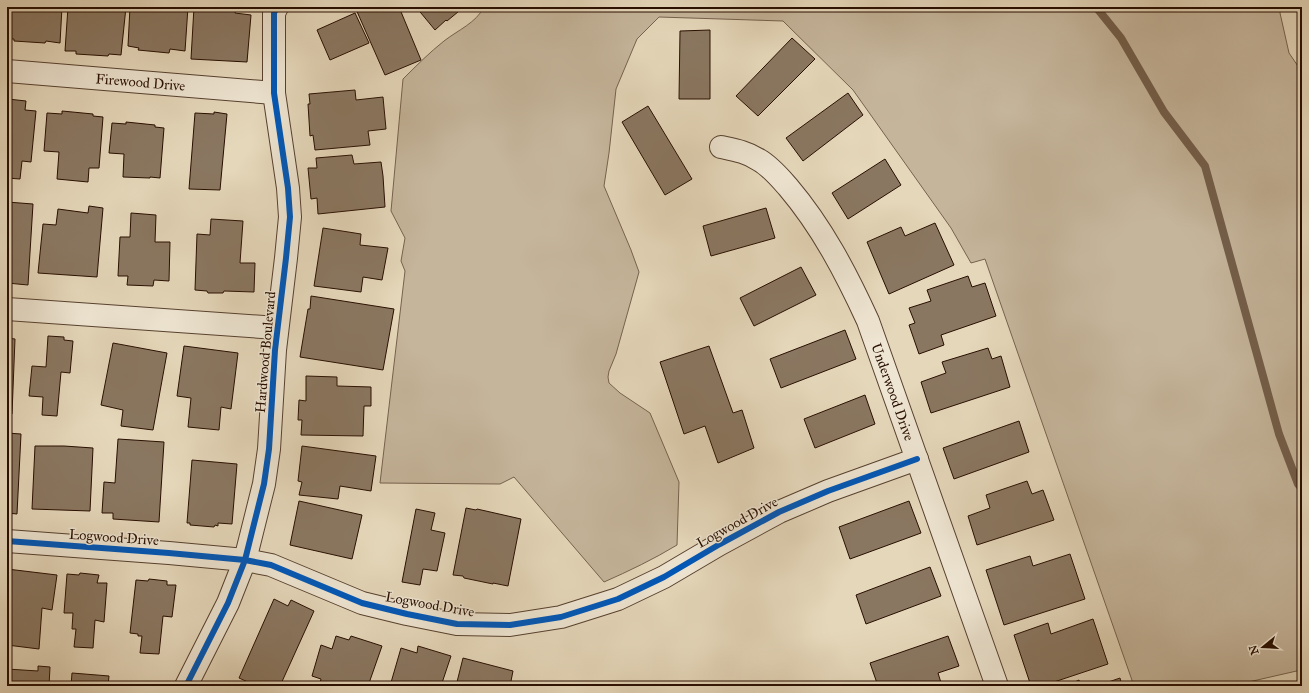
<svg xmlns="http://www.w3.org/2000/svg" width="1309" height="693" viewBox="0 0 1309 693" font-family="'IM FELL Great Primer',serif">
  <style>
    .green { fill: #c5b59b; stroke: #76624e }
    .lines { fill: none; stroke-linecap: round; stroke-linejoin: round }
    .stream { stroke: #735e4a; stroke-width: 8 }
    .building { fill: #8a7761; stroke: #280e01 }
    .minor-casing { stroke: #57402f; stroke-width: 24 }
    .minor { stroke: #eee5d2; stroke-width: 22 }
    .cycleway-casing { stroke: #eee5d2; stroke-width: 8 }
    .cycleway { stroke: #0057b8; stroke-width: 6 }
    .labels { text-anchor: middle; stroke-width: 3; stroke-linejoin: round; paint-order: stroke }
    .street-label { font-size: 14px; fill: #280e01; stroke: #eee5d2 }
  </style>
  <rect width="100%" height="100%" fill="#e5d7ba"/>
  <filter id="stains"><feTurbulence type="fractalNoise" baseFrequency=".005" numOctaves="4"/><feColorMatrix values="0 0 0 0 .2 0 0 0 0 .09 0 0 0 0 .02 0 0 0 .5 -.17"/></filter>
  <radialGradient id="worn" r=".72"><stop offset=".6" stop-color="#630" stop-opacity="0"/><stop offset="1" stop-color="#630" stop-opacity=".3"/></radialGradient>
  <!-- green -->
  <path class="green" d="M 484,7 L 1280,7 L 1280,13 L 1289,53 L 1302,72 L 1302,672 L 1301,670 L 1231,686 L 1134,686 L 985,259 L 971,263 L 951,228 L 853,90 L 783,21 L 659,17 L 637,39 L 616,89 L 609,153 L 604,186 L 631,250 L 639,272 L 616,354 L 609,371 L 608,377 L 609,383 L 620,393 L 650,413 L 679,482 L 677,545 C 654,559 629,571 604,582 L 514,477 L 500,484 L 380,483 L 405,271 L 401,261 L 405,238 L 391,211 L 403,79 C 416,66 430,52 444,41 C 458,30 476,23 484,7 Z"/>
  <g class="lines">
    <!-- stream -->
    <path class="stream" d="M 1096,7 L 1121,38 L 1164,112 L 1205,166 L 1279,434 L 1298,484 L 1302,489"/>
  </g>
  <!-- building -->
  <path class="building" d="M 7,7 L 62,7 L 60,43 L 46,41 L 45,43 L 14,41 L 14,39 L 7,39 Z
    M 68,7 L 126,7 L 121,55 L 109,54 L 108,56 L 76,54 L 76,51 L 65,51 Z
    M 130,7 L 188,7 L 185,51 L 170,49 L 169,53 L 138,50 L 139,48 L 128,46 Z
    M 194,7 L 236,7 L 235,13 L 251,15 L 247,62 L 191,59 Z
    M 355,7 L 399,7 L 421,60 L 385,75 Z
    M 416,7 L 464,7 L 447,21 L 446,20 L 435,30 Z
    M 355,13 L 369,43 L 330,60 L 317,30 Z
    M 710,30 L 710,99 L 679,99 L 680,31 Z
    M 792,38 L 815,59 L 758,116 L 736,96 Z
    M 355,90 L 356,100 L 383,97 L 386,129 L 368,131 L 370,145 L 315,150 L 313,135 L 310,136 L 308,104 L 310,104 L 309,94 Z
    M 848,93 L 863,115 L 803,161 L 786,138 Z
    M 8,99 L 26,101 L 25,110 L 36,111 L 31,162 L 22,161 L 20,179 L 7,178 Z
    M 648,106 L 692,179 L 665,195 L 622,122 Z
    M 62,111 L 93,114 L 93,116 L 103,117 L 99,168 L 89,168 L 88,182 L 57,179 L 59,152 L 44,151 L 47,113 L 62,114 Z
    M 214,112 L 227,114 L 220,190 L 189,189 L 195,113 L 214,114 Z
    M 126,122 L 155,125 L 155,127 L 164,128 L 160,178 L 150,177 L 150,178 L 123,177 L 124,154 L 109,153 L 112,123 L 126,124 Z
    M 352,155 L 354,164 L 381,162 L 383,176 L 385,207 L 318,214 L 317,198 L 311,199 L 308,168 L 317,168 L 316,158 Z
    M 885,159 L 901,185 L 848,219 L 832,193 Z
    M 7,202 L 33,204 L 28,285 L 7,283 Z
    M 89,206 L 103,208 L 97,277 L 38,273 L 43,224 L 56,225 L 58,209 L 88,213 Z
    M 766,208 L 775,238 L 711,256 L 703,226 Z
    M 131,213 L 156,215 L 155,242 L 170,242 L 169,281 L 154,280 L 153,286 L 127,285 L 128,276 L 118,276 L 120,237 L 130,237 Z
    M 211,219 L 243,221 L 240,263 L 255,263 L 254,292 L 224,291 L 223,293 L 208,293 L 207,291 L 195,290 L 197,234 L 210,235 Z
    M 935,223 L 954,265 L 889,294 L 867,242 L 901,227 L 905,236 Z
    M 323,228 L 361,234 L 360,245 L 388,248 L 382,280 L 363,277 L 361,292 L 314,286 Z
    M 801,267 L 816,295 L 754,326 L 740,298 Z
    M 968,276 L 972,287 L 985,283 L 996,316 L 941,335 L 944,345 L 919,354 L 909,325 L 915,323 L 909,308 L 931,301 L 927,290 Z
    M 311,296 L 394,309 L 383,370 L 300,357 L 308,309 L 310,309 Z
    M 845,330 L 856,359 L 781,388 L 770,359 Z
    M 48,336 L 64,337 L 64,340 L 73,341 L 70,373 L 61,372 L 57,416 L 42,415 L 43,397 L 29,396 L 32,366 L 46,367 Z
    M 7,338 L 15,339 L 12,414 L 7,414 Z
    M 113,343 L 167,353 L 153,430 L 121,426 L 123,410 L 101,405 Z
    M 184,346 L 238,353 L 231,409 L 221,407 L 219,430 L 188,427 L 191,398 L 177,396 Z
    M 709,346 L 733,413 L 742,410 L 754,448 L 718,463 L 705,426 L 684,434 L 660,362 Z
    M 988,348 L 992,359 L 1001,356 L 1010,387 L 931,413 L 921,382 L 946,373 L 942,362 Z
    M 306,376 L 337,377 L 337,386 L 371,387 L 371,406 L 364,406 L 363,436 L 301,435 L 302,420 L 298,420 L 299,400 L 306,401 Z
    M 865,395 L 875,424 L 815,448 L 804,419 Z
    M 1019,421 L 1029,452 L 954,479 L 943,448 Z
    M 7,433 L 21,434 L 17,514 L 7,513 Z
    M 118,439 L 164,442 L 159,522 L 113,519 L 113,513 L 102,513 L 104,482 L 115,483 Z
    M 35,446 L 64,446 L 93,448 L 90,511 L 32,509 Z
    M 302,446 L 376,456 L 371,491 L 340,486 L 338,499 L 299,495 L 302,482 L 298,481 Z
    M 192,460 L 237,464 L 232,524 L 218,523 L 218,526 L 215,525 L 214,527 L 190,525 L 190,523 L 187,523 Z
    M 1027,481 L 1032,494 L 1043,490 L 1054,520 L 977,545 L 968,516 L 990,508 L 986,495 Z
    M 299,501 L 362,515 L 352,559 L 290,545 Z
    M 909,501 L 921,533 L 850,559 L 839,527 Z
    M 466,508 L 476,510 L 477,509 L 521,519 L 508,586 L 493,583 L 493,584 L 464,578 L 463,576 L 453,575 Z
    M 416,509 L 435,513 L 431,530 L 445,533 L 437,571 L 423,569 L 420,585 L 402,582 Z
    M 1070,554 L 1085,599 L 1004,625 L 986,570 L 1030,556 L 1033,566 Z
    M 930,567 L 941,596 L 866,624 L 856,595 Z
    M 7,569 L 57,575 L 52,610 L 42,608 L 39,649 L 7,645 Z
    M 80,573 L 99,575 L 97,583 L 107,583 L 104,622 L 95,620 L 93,648 L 74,647 L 76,629 L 72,629 L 73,613 L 64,613 L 67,574 L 79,575 Z
    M 149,579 L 167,581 L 167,585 L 176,585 L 172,617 L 163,616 L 159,654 L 140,653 L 142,636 L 138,636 L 138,634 L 130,633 L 136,580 L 148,581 Z
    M 274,599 L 288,606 L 291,600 L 314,611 L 280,686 L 257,686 L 239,678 Z
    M 1093,619 L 1108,664 L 1042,686 L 1031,686 L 1014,635 L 1048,623 L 1051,634 Z
    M 336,636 L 349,640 L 351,636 L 382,646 L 368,686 L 319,686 L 321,679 L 312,676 L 321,645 L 332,649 Z
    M 948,636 L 959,666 L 938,673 L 942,686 L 878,686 L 870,663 Z
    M 418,646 L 451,656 L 441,686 L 390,686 L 401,648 L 417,653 Z
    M 463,658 L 513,671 L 510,686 L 456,686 Z
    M 38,666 L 50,667 L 49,686 L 7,686 L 7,669 L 38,671 Z
    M 72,673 L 109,676 L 108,686 L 71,686 Z
    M 1120,678 L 1122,686 L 1097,686 Z
    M 1079,680 L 1081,686 L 1064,686 L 1068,685 Z"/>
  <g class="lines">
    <!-- minor casing -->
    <g class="minor-casing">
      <g id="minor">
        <path id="s1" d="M 7,71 L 274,93"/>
        <path id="s2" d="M 721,147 C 735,150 747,152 759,160 C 770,166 780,178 788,187 C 822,227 846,273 868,321 L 997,686"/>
        <path d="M 7,309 L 277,328"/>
        <path d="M 7,541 L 169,553 L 245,560 L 271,565 L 362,603 L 407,614 L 457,624 L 510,625 L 561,617 L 618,599 L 664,577 L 720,544 L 779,512 L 828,491 L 917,459"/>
        <path d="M 186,686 L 228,603 L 245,560 L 264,484 L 269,449 L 275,350 L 286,258 L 290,217 L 288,188 L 274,93 L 274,13 L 277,7"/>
      </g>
    </g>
    <!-- minor -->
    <use href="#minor" class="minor"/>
    <!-- cycleway casing -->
    <g class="cycleway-casing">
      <path id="cycleway" d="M 7,541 L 169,553 L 245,560 L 271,565 L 362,603 L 407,614 L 457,624 L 510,625 L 561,617 L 618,599 L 664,577 L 720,544 L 779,512 L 828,491 L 917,459
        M 186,686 L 228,603 L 245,560 L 264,484 L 269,449 L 275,350 L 286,258 L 290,217 L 288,188 L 274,93 L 274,13 L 277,7"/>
    </g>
    <!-- cycleway -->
    <use href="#cycleway" class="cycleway"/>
  </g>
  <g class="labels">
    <!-- street labels -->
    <g class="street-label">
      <text dy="5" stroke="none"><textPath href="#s1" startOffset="134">Firewood Drive</textPath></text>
      <text transform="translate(265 352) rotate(-85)" y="5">Hardwood Boulevard</text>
      <text dy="5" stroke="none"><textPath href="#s2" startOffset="312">Underwood Drive</textPath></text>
      <text transform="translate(737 522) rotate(-29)" y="5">Logwood Drive</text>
      <text transform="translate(114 537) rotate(4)" y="5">Logwood Drive</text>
      <text transform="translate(430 604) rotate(10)" y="5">Logwood Drive</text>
    </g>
  </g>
  <!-- margin -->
  <rect width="1309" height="693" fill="none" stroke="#e5d7ba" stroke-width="24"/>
  <rect x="8" y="8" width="1293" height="677" fill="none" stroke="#280e01" stroke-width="2"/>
  <rect x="12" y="12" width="1285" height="669" fill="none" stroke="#280e01"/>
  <!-- north arrow -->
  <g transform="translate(1263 647) rotate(252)" stroke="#eee5d2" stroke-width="3" paint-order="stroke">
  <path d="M0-3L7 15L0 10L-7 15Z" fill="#280e01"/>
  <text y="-6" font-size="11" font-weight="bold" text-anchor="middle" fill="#280e01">N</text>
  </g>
  <rect width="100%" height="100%" filter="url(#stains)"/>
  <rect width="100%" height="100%" fill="url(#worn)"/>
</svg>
